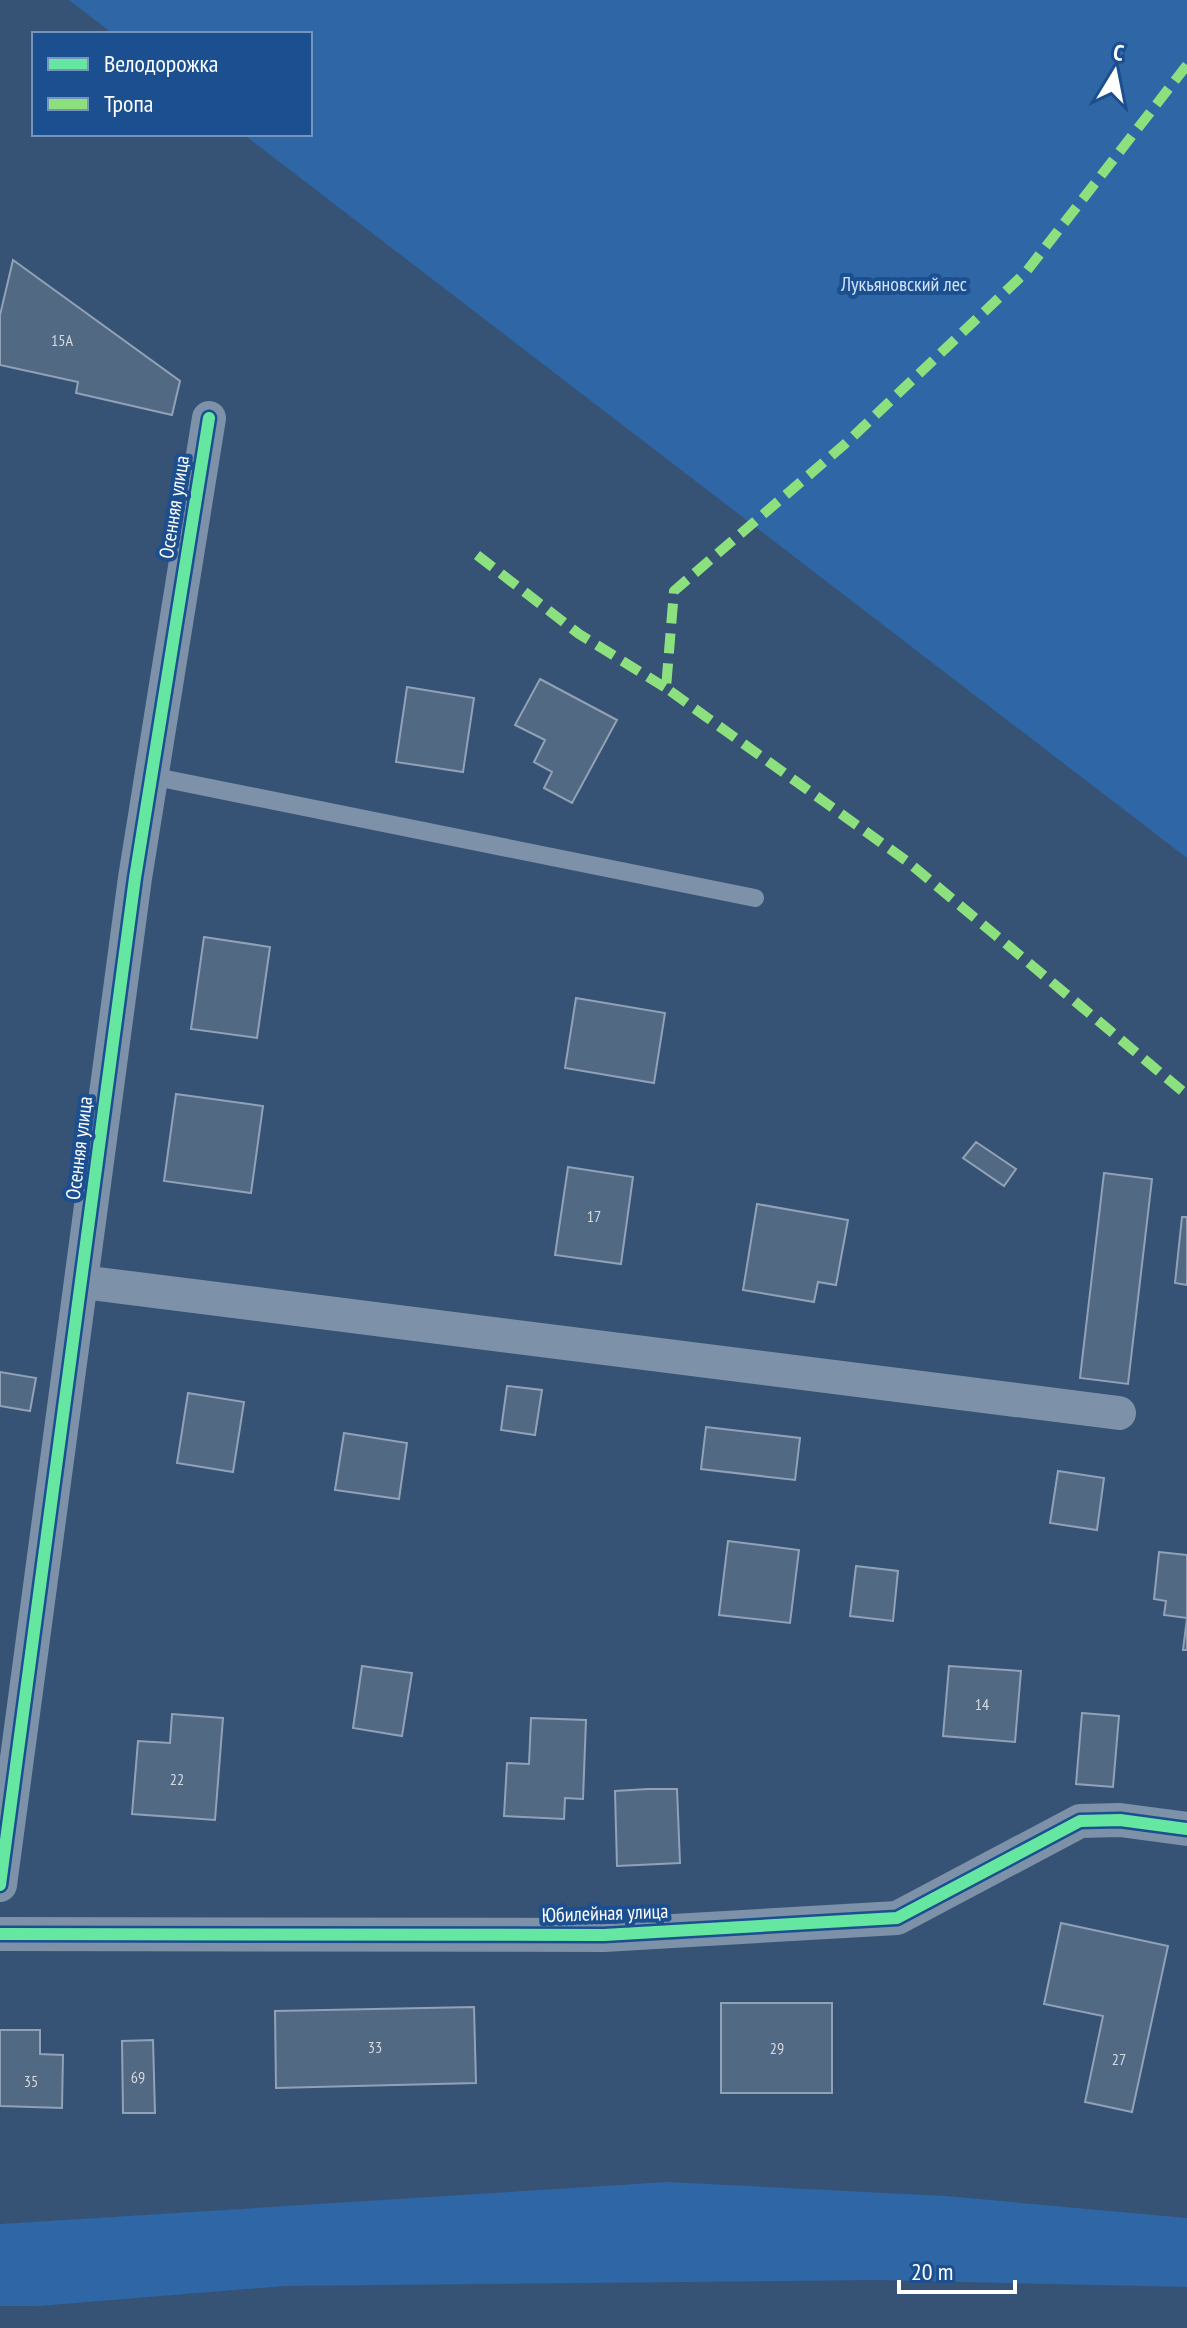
<svg xmlns="http://www.w3.org/2000/svg" width="1187" height="2328" viewBox="0 0 1187 2328" font-family="'PT Sans Narrow',sans-serif">
  <style>
    .green { fill: #2f66a5 }
    .building { fill: #526984; stroke: #92a2b6; stroke-width: 2 }
    .lines { fill: none; stroke-linecap: round; stroke-linejoin: round }
    .service { stroke: #7d92a8; stroke-width: 18 }
    .minor { stroke: #7d92a8; stroke-width: 34 }
    .quiet { stroke: #8de07e; stroke-width: 10; stroke-dasharray: 20 10; stroke-linecap: butt }
    .cycleway-casing { stroke: #1b4f8f; stroke-width: 17 }
    .cycleway { stroke: #66e7a1; stroke-width: 12 }
    .labels { text-anchor: middle; stroke-width: 8; stroke-linejoin: round; paint-order: stroke }
    .number-label { font-size: 16px; fill: #d4dae0 }
    .park-label { font-size: 20px; fill: #cfe3fa; stroke: #1b4f8f }
    .street-label { font-size: 20px; fill: #fff; stroke: #1b4f8f }
  </style>
  <rect width="100%" height="100%" fill="#365274"/>
  <!-- green -->
  <path class="green" d="M 69,0 L 1187,0 L 1187,858 L 243,134 L 310,134 L 310,34 L 113,34 Z
    M 667,2182 L 946,2196 L 1187,2218 L 1187,2287 L 876,2280 L 285,2286 L 39,2306 L 0,2306 L 0,2224 Z"/>
  <!-- building -->
  <path class="building" d="M 13,260 L 180,381 L 172,415 L 76,393 L 78,382 L 0,365 L 0,315 Z
    M 540,679 L 617,720 L 572,803 L 544,788 L 552,772 L 534,762 L 545,740 L 515,725 Z
    M 407,687 L 474,698 L 463,772 L 396,762 Z
    M 204,937 L 270,947 L 257,1038 L 191,1029 Z
    M 576,998 L 665,1013 L 654,1083 L 565,1068 Z
    M 176,1094 L 263,1106 L 251,1193 L 164,1181 Z
    M 976,1142 L 1016,1169 L 1004,1186 L 963,1158 Z
    M 568,1167 L 633,1177 L 621,1264 L 555,1255 Z
    M 1104,1173 L 1152,1179 L 1128,1384 L 1080,1378 Z
    M 757,1204 L 848,1220 L 836,1285 L 818,1282 L 814,1302 L 743,1290 Z
    M 1182,1217 L 1187,1217 L 1187,1285 L 1175,1283 Z
    M 0,1372 L 36,1378 L 30,1411 L 0,1406 Z
    M 507,1386 L 542,1390 L 535,1435 L 501,1430 Z
    M 188,1393 L 244,1402 L 233,1472 L 177,1463 Z
    M 706,1427 L 800,1438 L 795,1480 L 701,1469 Z
    M 344,1433 L 407,1443 L 399,1499 L 335,1490 Z
    M 1058,1471 L 1104,1478 L 1097,1530 L 1050,1523 Z
    M 728,1541 L 799,1550 L 790,1623 L 719,1615 Z
    M 1159,1552 L 1187,1555 L 1187,1650 L 1183,1650 L 1187,1618 L 1164,1615 L 1166,1601 L 1154,1599 Z
    M 856,1566 L 898,1571 L 893,1621 L 850,1616 Z
    M 362,1666 L 412,1673 L 402,1736 L 353,1728 Z
    M 949,1666 L 1021,1671 L 1015,1742 L 943,1736 Z
    M 1082,1713 L 1119,1716 L 1113,1787 L 1076,1784 Z
    M 172,1714 L 223,1718 L 215,1820 L 132,1814 L 138,1741 L 170,1743 Z
    M 531,1718 L 586,1720 L 583,1799 L 565,1798 L 564,1819 L 504,1816 L 507,1763 L 529,1764 Z
    M 648,1789 L 677,1789 L 680,1863 L 617,1866 L 615,1791 Z
    M 1061,1923 L 1168,1946 L 1132,2112 L 1085,2102 L 1103,2016 L 1044,2004 Z
    M 721,2003 L 832,2003 L 832,2093 L 721,2093 Z
    M 474,2007 L 476,2083 L 276,2088 L 275,2011 Z
    M 0,2030 L 40,2030 L 40,2054 L 63,2055 L 62,2108 L 0,2106 Z
    M 153,2040 L 155,2113 L 123,2113 L 122,2041 Z"/>
  <g class="lines">
    <!-- service -->
    <path class="service" d="M 151,776 L 755,898"/>
    <!-- minor -->
    <path class="minor" d="M 82,1282 L 1119,1413
      M 0,1885 L 135,878 L 209,418
      M 0,1934 L 604,1935 L 897,1918 L 1080,1821 L 1120,1820 L 1187,1829"/>
    <!-- quiet -->
    <path class="quiet" d="M 1187,65 L 1026,272 L 845,444 L 674,591 L 666,688 L 908,862 L 1187,1095
      M 477,555 L 579,634 L 666,688"/>
    <!-- cycleway casing -->
    <g class="cycleway-casing">
      <path id="cycleway" d="M 0,1885 L 135,878 L 209,418
        M 0,1934 L 604,1935 L 897,1918 L 1080,1821 L 1120,1820 L 1187,1829"/>
    </g>
    <!-- cycleway -->
    <use href="#cycleway" class="cycleway"/>
  </g>
  <g class="labels">
    <!-- number labels -->
    <g class="number-label">
      <text x="62" y="346">15А</text>
      <text x="594" y="1222">17</text>
      <text x="982" y="1710">14</text>
      <text x="177" y="1785">22</text>
      <text x="375" y="2053">33</text>
      <text x="777" y="2054">29</text>
      <text x="1119" y="2065">27</text>
      <text x="138" y="2083">69</text>
      <text x="31" y="2087">35</text>
    </g>
    <!-- park labels -->
    <g class="park-label">
      <text x="904" y="291">Лукьяновский лес</text>
    </g>
    <!-- street labels -->
    <g class="street-label">
      <text transform="translate(174 507) rotate(-81)" y="7">Осенняя улица</text>
      <text transform="translate(79 1148) rotate(-83)" y="7">Осенняя улица</text>
      <text transform="translate(605 1913) rotate(-2)" y="7">Юбилейная улица</text>
    </g>
  </g>
  <!-- legend -->
  <rect x="32" y="32" width="280" height="104" fill="#1b4f8f" stroke="#7695bc" stroke-width="2"/>
  <rect x="48" y="58" width="40" height="12" fill="#66e7a1" stroke="#7695bc" stroke-width="2"/>
  <text x="104" y="72" font-size="24" fill="#ffffff">Велодорожка</text>
  <rect x="48" y="98" width="40" height="12" fill="#8de07e" stroke="#7695bc" stroke-width="2"/>
  <text x="104" y="112" font-size="24" fill="#ffffff">Тропа</text>
  <!-- north arrow -->
  <g transform="translate(1115 72) rotate(10)" stroke="#1b4f8f" stroke-width="6" paint-order="stroke">
  <path d="M0-6L14 30L0 20L-14 30Z" fill="#ffffff"/>
  <text y="-12" font-size="22" font-weight="bold" text-anchor="middle" fill="#ffffff">С</text>
  </g>
  <!-- scale -->
  <path d="M899 2280v12h116v-12" fill="none" stroke="#ffffff" stroke-width="4"/>
  <text x="911" y="2280" font-size="24" fill="#ffffff" stroke="#1b4f8f" stroke-width="6" paint-order="stroke">20 m</text>
</svg>
